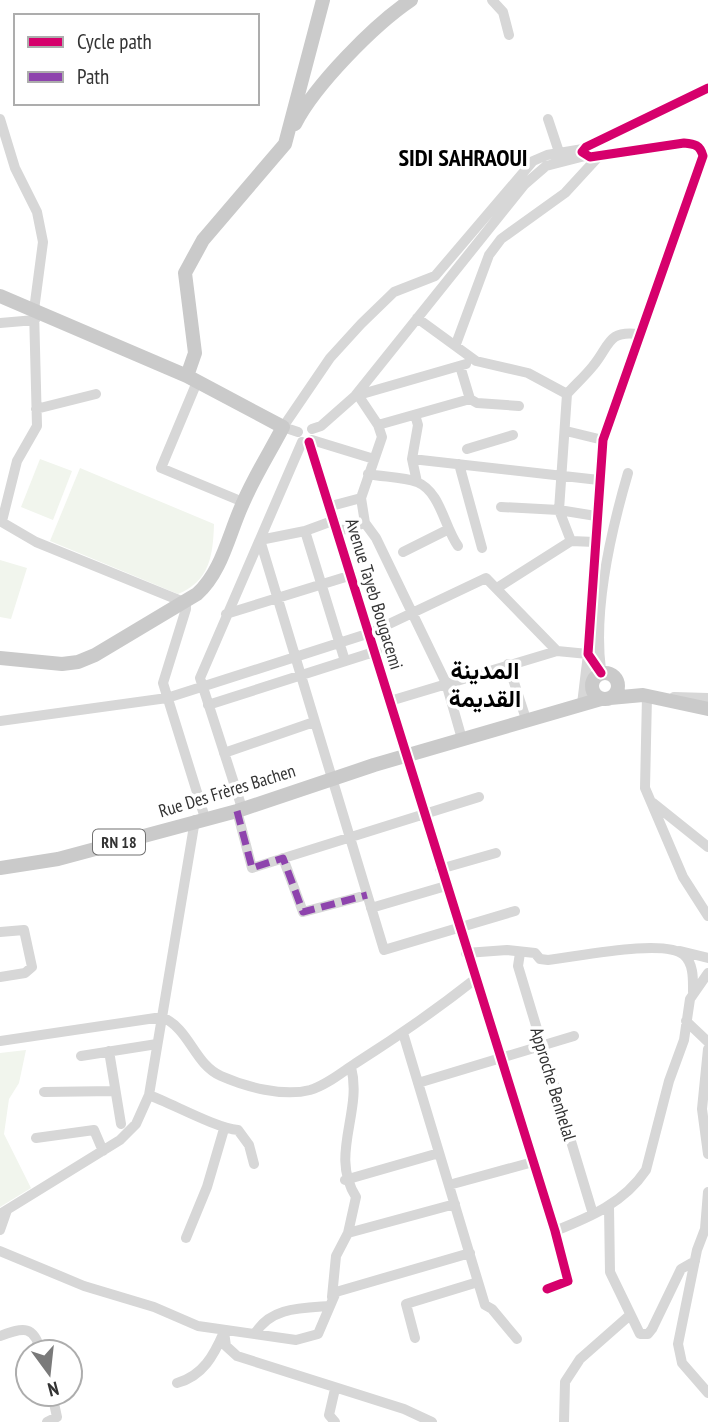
<svg xmlns="http://www.w3.org/2000/svg" width="708" height="1422" viewBox="0 0 708 1422" font-family="'PT Sans Narrow',Vazirmatn,sans-serif">
  <style>
    .green { fill: #f1f5ed }
    .lines { fill: none; stroke-linecap: round; stroke-linejoin: round }
    .minor { stroke: #d7d7d7; stroke-width: 10 }
    .major { stroke: #cacaca; stroke-width: 14 }
    .quiet { stroke: #8e44ad; stroke-width: 7; stroke-dasharray: 14 7; stroke-linecap: butt }
    .cycleway-casing { stroke: #fff; stroke-width: 13 }
    .cycleway { stroke: #d6006c; stroke-width: 9 }
    .labels { text-anchor: middle; stroke-width: 7; stroke-linejoin: round; paint-order: stroke }
    .shield { fill: #fff; stroke: #707070; stroke-width: 2 }
    .shield-label { font-size: 16px; font-weight: bold; fill: #333 }
    .street-label { font-size: 18px; fill: #333; stroke: #fff }
    .district-label { font-size: 24px; font-weight: bold; fill: #000; stroke: #fff }
  </style>
  <rect width="100%" height="100%" fill="#fff"/>
  <!-- green -->
  <path class="green" d="M 40,459 L 72,471 L 53,520 L 21,507 Z
    M 80,468 L 214,524 C 213,555 210,581 178,594 L 50,541 Z
    M 0,560 L 27,568 L 11,619 L 0,617 Z
    M 26,1050 L 19,1083 L 9,1099 L 4,1134 L 31,1188 L 0,1207 L 0,1053 Z"/>
  <g class="lines">
    <!-- minor -->
    <path class="minor" d="M 492,0 L 503,12 L 509,35
      M 0,119 L 15,168 L 37,212 L 43,242 L 34,310 L 37,426 L 17,461 L 2,521
      M 548,119 L 559,152
      M 417,318 L 476,361 L 528,373 L 567,394 C 575,385 585,376 593,366 C 610,346 607,330 638,334
      M 0,323 L 35,320
      M 456,344 L 489,255 L 501,239 L 565,193 L 599,156
      M 197,382 L 161,468 L 243,502
      M 567,394 L 559,510 L 571,541
      M 358,395 L 378,425 L 382,437 L 361,498 L 365,523
      M 355,396 L 466,364
      M 470,399 L 477,403 L 519,406
      M 36,409 L 96,394
      M 415,415 L 418,425 L 412,459 L 417,482
      M 378,425 L 470,399 L 460,366
      M 312,429 L 321,426 L 355,396 L 524,185 L 546,166 L 585,156
      M 566,431 L 603,440
      M 298,432 L 283,427 L 330,358 L 361,324 L 394,292 L 435,276 L 533,161 L 547,155 L 583,149
      M 312,440 L 374,459
      M 309,442 L 555,1231 L 568,1281 L 547,1289
      M 467,449 L 513,435
      M 412,459 L 599,480
      M 459,464 L 482,548
      M 368,474 C 383,477 403,477 417,482 C 441,492 444,527 458,546
      M 331,506 L 361,498
      M 501,507 L 559,510 L 596,516
      M 335,520 L 305,531 L 260,540 L 384,950 L 515,911
      M 0,521 L 36,542 L 186,603 L 186,609 L 163,683 L 205,818
      M 305,531 L 345,661
      M 339,531 L 365,523 L 376,538 L 446,683 L 462,739
      M 403,552 L 447,530
      M 497,588 L 571,541 L 595,542
      M 226,614 L 352,575
      M 508,664 L 526,719
      M 601,670 C 593,609 611,531 628,473
      M 601,673 L 588,654 L 603,440 L 703,156 C 700,145 695,144 684,143 L 590,157 L 582,152 L 586,147 L 708,88
      M 654,696 L 647,696 L 645,788 L 683,877 L 708,916
      M 674,697 L 708,698
      M 390,701 L 557,651 L 588,654 L 582,704
      M 208,705 L 377,651
      M 0,721 L 167,698 L 370,633 L 486,578 L 557,651
      M 224,753 L 314,722
      M 653,803 L 708,847
      M 242,808 L 200,678 L 302,442
      M 237,811 L 252,868 L 479,797
      M 283,858 L 303,912 L 367,895
      M 440,869 L 496,853
      M 371,908 L 446,886
      M 0,932 L 24,930 L 32,967 L 25,973 L 0,977
      M 680,951 L 708,958
      M 466,953 L 507,950 L 535,953 L 540,959 L 548,960 C 576,957 665,938 684,955 C 694,964 693,980 693,992
      M 520,953 L 518,966 L 593,1214
      M 686,1021 L 708,1042
      M 403,1033 L 485,1305 L 492,1309 L 517,1339
      M 0,1041 L 162,1017 C 190,1029 194,1064 221,1076 C 246,1087 283,1097 310,1090 C 327,1085 342,1072 356,1063 C 397,1037 436,1010 474,980
      M 708,1049 L 702,1109 L 708,1154
      M 109,1051 L 121,1124
      M 81,1056 L 157,1044
      M 418,1083 L 574,1036
      M 44,1092 L 115,1091
      M 149,1095 C 173,1104 216,1128 238,1130 L 249,1145 L 254,1164
      M 36,1138 L 94,1130 L 103,1151
      M 345,1180 L 439,1153
      M 449,1185 L 533,1162
      M 708,1192 L 705,1229 L 697,1250 L 678,1344 L 682,1363 L 708,1393
      M 609,1207 L 610,1272 L 640,1334 L 648,1334 L 652,1329 L 681,1269 L 695,1261
      M 0,1214 L 120,1140 L 136,1124 L 149,1095 L 195,820
      M 0,1230 L 7,1210
      M 555,1231 C 590,1217 624,1203 646,1170 L 669,1081 L 684,1040 L 690,999 L 708,973
      M 348,1233 L 455,1204
      M 186,1238 L 207,1187 L 224,1129
      M 0,1251 L 84,1286 L 154,1307 L 198,1326 L 296,1340 L 318,1334 L 336,1292 L 470,1253
      M 332,1297 L 336,1256 L 348,1233 L 356,1197 C 329,1155 363,1112 351,1067
      M 255,1334 C 270,1307 302,1308 330,1306
      M 0,1336 C 24,1327 34,1325 41,1352
      M 415,1338 L 406,1304 L 478,1282
      M 177,1383 C 203,1376 214,1355 224,1332 L 226,1346 L 237,1356 L 404,1409 L 432,1422
      M 335,1389 L 329,1415 L 335,1422
      M 47,1422 L 57,1417 L 52,1394
      M 564,1422 L 565,1382 L 580,1359 L 630,1315"/>
    <!-- major -->
    <path class="major" d="M 295,124 C 315,85 374,25 411,0
      M 0,296 L 187,376
      M 0,658 L 62,664 L 78,662 L 95,655 L 197,594 C 222,572 229,533 243,503 C 254,477 270,452 283,427 L 187,376 L 195,353 L 185,273 L 203,240 L 285,144 L 323,0
      M592 686a13 13 0 1 1 26 0a13 13 0 1 1-26 0Z
      M 610,698 L 643,695 L 708,709
      M 0,868 L 58,859 L 237,811 L 374,765 L 601,699"/>
    <!-- quiet -->
    <path class="quiet" d="M 237,811 L 252,868 L 283,858 L 303,912 L 367,895"/>
    <!-- cycleway casing -->
    <g class="cycleway-casing">
      <path id="cycleway" d="M 309,442 L 555,1231 L 568,1281 L 547,1289
        M 601,673 L 588,654 L 603,440 L 703,156 C 700,145 695,144 684,143 L 590,157 L 582,152 L 586,147 L 708,88"/>
    </g>
    <!-- cycleway -->
    <use href="#cycleway" class="cycleway"/>
  </g>
  <g class="labels">
    <!-- shield labels -->
    <rect class="shield" x="93" y="829.5" width="52" height="25" rx="5"/>
    <g class="shield-label">
      <text x="119" y="848">RN 18</text>
    </g>
    <!-- street labels -->
    <g class="street-label">
      <text transform="translate(374 594) rotate(73)" y="6">Avenue Tayeb Bougacemi</text>
      <text transform="translate(227 791) rotate(-17)" y="6">Rue Des Frères Bachen</text>
      <text transform="translate(553 1084) rotate(73)" y="6">Approche Benhelal</text>
    </g>
    <!-- district labels -->
    <g class="district-label">
      <text x="463" y="166">SIDI SAHRAOUI</text>
      <text x="485" y="679">المدينة<tspan x="485" dy="28">القديمة</tspan></text>
    </g>
  </g>
  <!-- legend -->
  <rect x="14" y="14" width="245" height="91" fill="#ffffff" stroke="#adadad" stroke-width="2"/>
  <rect x="28" y="37" width="35" height="10" fill="#d6006c" stroke="#adadad" stroke-width="2"/>
  <text x="77" y="49" font-size="21" fill="#333333">Cycle path</text>
  <rect x="28" y="72" width="35" height="10" fill="#8e44ad" stroke="#adadad" stroke-width="2"/>
  <text x="77" y="84" font-size="21" fill="#333333">Path</text>
  <!-- north arrow -->
  <g transform="translate(49 1373) rotate(165)"><circle r="33" fill="#ffffff" stroke="#adadad" stroke-width="2"/>
  <path d="M0-5L12 26L0 18L-12 26Z" fill="#7a7a7a"/>
  <text y="-10" font-size="19" font-weight="bold" text-anchor="middle" fill="#333333">N</text>
  </g>
</svg>
